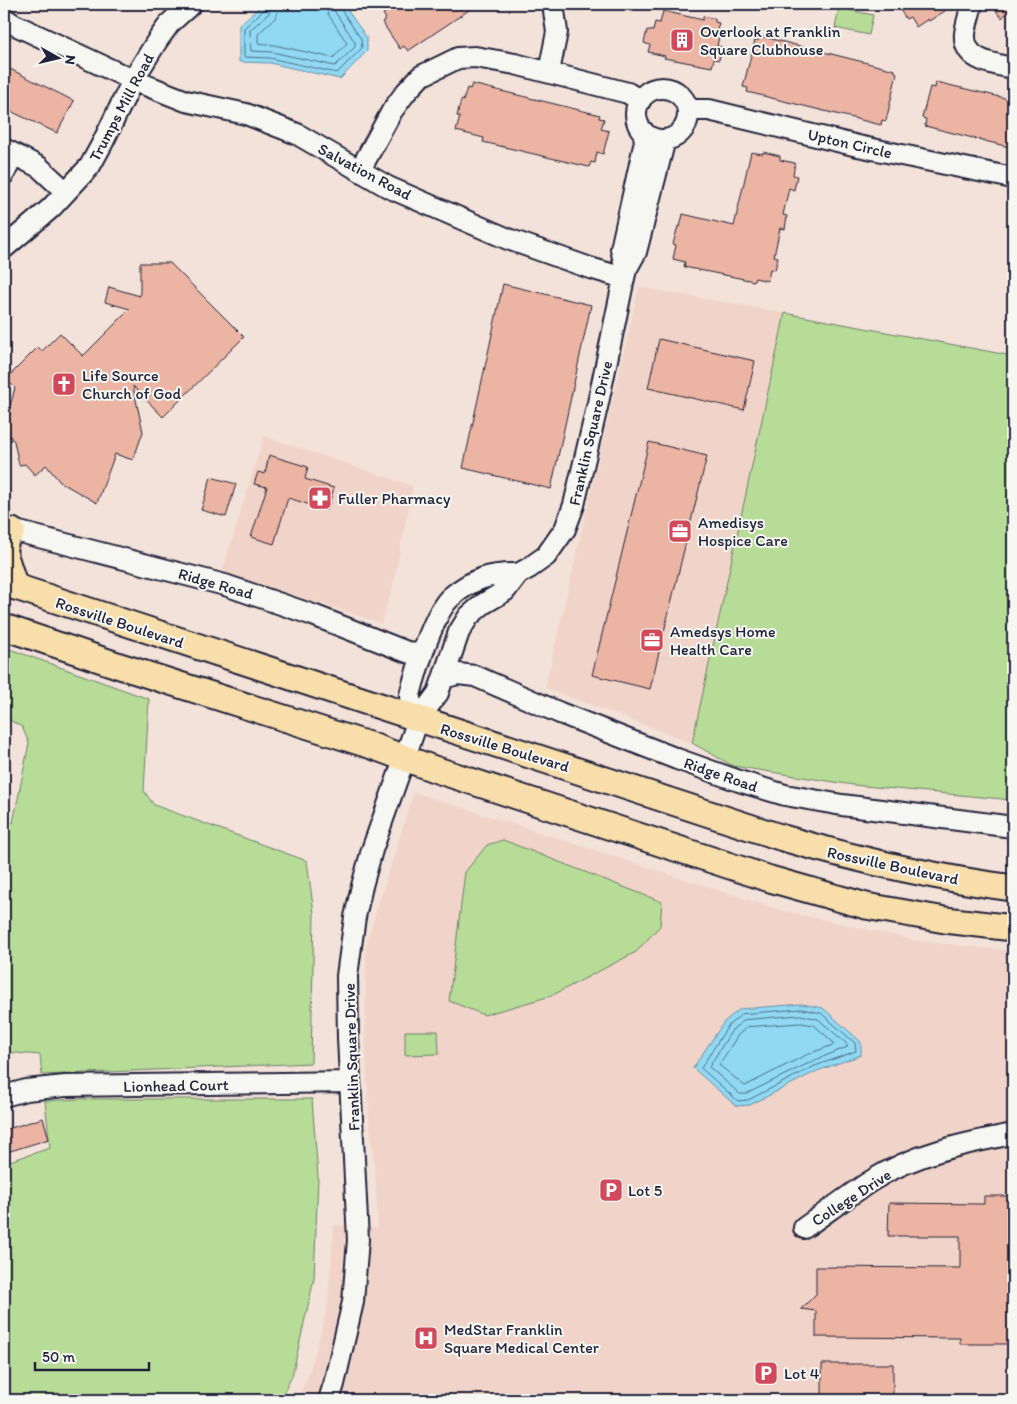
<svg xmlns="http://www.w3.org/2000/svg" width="1017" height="1404" viewBox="0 0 1017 1404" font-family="Itim,sans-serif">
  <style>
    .built { fill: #f1d4c9 }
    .green { fill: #b6dc97; stroke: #6c7f69 }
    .water { fill: #91d9f3; stroke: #6590a9 }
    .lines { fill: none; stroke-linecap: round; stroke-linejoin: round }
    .shore { stroke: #4e6b85; stroke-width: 1 }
    .building { fill: #ecb4a2; stroke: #22223b }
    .minor-casing { stroke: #22223b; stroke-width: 24 }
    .major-casing { stroke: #22223b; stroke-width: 29 }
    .minor { stroke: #f6f6f2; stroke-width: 20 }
    .major { stroke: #f8deab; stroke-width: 25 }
    .labels { text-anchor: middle; stroke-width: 4; stroke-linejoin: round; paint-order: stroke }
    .poi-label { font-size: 16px; fill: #22223b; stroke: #f6f6f2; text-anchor: start }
    .street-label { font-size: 16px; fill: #22223b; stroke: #f6f6f2 }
  </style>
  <rect width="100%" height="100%" fill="#f3e2da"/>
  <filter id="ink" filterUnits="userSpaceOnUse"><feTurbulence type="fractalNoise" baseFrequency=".02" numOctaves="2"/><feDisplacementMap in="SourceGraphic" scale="10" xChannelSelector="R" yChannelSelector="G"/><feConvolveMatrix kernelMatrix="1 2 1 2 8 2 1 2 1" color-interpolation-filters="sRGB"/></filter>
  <g filter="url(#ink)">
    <!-- built -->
    <path class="built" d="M 639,287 L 785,313 L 724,608 L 692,743 L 545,688 Z
      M 264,436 L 413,486 L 392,590 L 381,623 L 222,572 Z
      M 414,792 L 780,910 L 919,941 L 1013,951 L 1013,1400 L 296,1400 L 307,1379 L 327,1311 L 334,1225 L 378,1228 L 375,1173 L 369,1118 L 365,1035 L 366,944 Z"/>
    <!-- green -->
    <path class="green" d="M 839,8 L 873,15 L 869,35 L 835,28 Z
      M 785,313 L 1013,356 L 1013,800 L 853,785 L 733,766 L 692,743 Z
      M 4,647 L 149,699 L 144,791 L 154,805 L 307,861 L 314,913 L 311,1063 L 42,1075 L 40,1055 L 4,1052 L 4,818 L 13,823 L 29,743 L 22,727 L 4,717 Z
      M 503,840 L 662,902 L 660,926 L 636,952 L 551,996 L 484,1015 L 449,1001 L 465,872 L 487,845 Z
      M 405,1031 L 438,1031 L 439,1054 L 405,1055 Z
      M 78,1099 L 312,1099 L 318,1177 L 314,1279 L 292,1376 L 280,1400 L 4,1400 L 4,1163 L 50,1148 L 45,1101 Z"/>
    <!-- water -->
    <path class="water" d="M 263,4 L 343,4 L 367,38 L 367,51 L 340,79 L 270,63 L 239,62 L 239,25 Z
      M 802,1004 L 823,1008 L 861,1042 L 861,1055 L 817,1071 L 750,1105 L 736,1106 L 693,1068 L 724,1022 L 740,1009 Z"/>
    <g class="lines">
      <!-- shore -->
      <path class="shore" d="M 266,4 L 265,9 L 244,28 L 244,57 L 270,58 L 337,73 L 362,48 L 361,39 L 340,8 L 339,4
        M 272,4 L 269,13 L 250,30 L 251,51 L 272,52 L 335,66 L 355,47 L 355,42 L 335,12 L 333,4
        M 280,4 L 276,17 L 258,34 L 258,43 L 274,45 L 333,58 L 347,43 L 328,14 L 326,4
        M 802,1009 L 821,1013 L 855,1043 L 856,1051 L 815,1066 L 748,1100 L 738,1101 L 701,1068 L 728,1026 L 742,1014 Z
        M 801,1015 L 818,1019 L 847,1044 L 847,1047 L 813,1061 L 746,1094 L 740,1094 L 709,1067 L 732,1030 L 744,1020 Z
        M 801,1023 L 814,1025 L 833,1042 L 833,1045 L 808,1054 L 745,1086 L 719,1065 L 738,1035 L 747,1027 Z"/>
    </g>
    <!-- building -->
    <path class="building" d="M 384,4 L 478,4 L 408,51 L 404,46 L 400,49 L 382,22 L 386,19 L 383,14 L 388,10 Z
      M 896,4 L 940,4 L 945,11 L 929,21 L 928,19 L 916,27 L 910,17 L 906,19 Z
      M 990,4 L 1013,4 L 1013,7 L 1002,18 Z
      M 663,11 L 703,20 L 703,16 L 715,19 L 715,22 L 719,23 L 715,36 L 719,37 L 717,46 L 722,47 L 719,60 L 714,59 L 712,67 L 664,58 L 665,56 L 648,52 L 650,45 L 644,43 L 647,30 L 653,31 L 655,22 L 660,23 Z
      M 760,36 L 895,70 L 895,72 L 897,73 L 886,121 L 882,120 L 881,125 L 747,92 L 748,88 L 743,87 L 755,40 L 759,40 Z
      M 4,66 L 74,101 L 57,133 L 4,108 Z
      M 936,82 L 1013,100 L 1013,148 L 925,126 L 926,119 L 922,118 L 930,87 L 935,88 Z
      M 472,84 L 600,115 L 599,118 L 604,119 L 601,129 L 609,131 L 603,154 L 597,152 L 595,163 L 591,162 L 589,167 L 483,142 L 484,138 L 456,131 L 460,117 L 457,116 L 461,100 L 463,101 L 467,88 L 470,89 Z
      M 751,152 L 763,154 L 763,152 L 780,156 L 780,160 L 795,163 L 793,175 L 797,176 L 794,190 L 789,188 L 783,215 L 787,216 L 785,229 L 780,228 L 774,256 L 778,257 L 775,270 L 770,269 L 768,281 L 755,278 L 754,281 L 684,267 L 685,262 L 673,259 L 676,245 L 673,244 L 678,226 L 680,227 L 683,214 L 734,226 Z
      M 140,263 L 170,263 L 244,337 L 163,417 L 133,386 L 143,432 L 133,460 L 115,454 L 97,503 L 60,482 L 46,465 L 35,475 L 25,464 L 19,465 L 14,441 L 4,430 L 4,407 L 10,406 L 15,388 L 6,379 L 38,347 L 42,351 L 60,333 L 83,356 L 130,309 L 105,302 L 109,287 L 140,296 Z
      M 503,284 L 591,305 L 551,489 L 463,468 Z
      M 659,339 L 755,361 L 744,410 L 648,388 Z
      M 649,442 L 707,456 L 650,689 L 592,675 Z
      M 269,455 L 308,467 L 305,479 L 334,488 L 327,510 L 288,498 L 274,544 L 251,537 L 267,487 L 254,484 L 258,472 L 265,474 Z
      M 211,477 L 236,484 L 226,517 L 201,510 Z
      M 43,1118 L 49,1139 L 4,1153 L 4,1130 Z
      M 984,1196 L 1013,1196 L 1013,1344 L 960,1344 L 960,1338 L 816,1337 L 816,1311 L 801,1309 L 816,1294 L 816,1267 L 960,1268 L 960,1236 L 888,1236 L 889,1203 L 984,1204 Z
      M 822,1364 L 893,1364 L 893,1400 L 822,1400 Z"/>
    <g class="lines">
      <!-- minor casing -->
      <g class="minor-casing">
        <path id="minor" d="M 972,4 C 970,13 966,24 965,34 C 963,61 993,64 1013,68
          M 4,18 L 13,24 L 133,80 L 186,101 L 246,114 L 297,134 L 388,187 L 508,239 L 590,268 L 624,278
          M 549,72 L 557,32 L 553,4
          M636 114a26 26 0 1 1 52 0a26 26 0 1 1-52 0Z
          M 688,112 L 696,110 L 709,110 L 858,146 L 1013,178
          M 4,149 L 39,167 L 66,192
          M 360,170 L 392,111 L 406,92 L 421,76 L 458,58 L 475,57 L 515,64 L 628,93 L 640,101
          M 4,174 L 14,154
          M 4,248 L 51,208 L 90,166 L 102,144 L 133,80 L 157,41 L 170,23 L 191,4
          M 626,270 L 621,249 L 645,141 L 643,131
          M 4,528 L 225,585 L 313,615 L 407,652 L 422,654
          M 443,678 L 458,674 L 475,676 L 560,713 L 677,759 L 739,781 L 785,795 L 842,805 L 1013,827
          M 418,720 C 416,714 409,701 410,695 C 416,672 434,611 451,597 C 472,579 491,573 518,574
          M 4,1096 L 26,1090 L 65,1086 L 350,1082
          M 804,1228 C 827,1212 848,1196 871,1181 C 913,1154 965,1143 1013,1134
          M 329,1400 L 334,1384 L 353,1302 L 358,1240 L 348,1038 L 347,976 L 355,917 L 362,886 L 372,850 L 418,720 L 438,693 L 459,632 L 469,616 L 483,604 L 505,591 L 518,574 L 529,568 L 546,556 L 565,529 L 574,505 L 598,403 L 624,278 L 626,270 L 636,252 L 663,147 L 666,140"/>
      </g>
      <!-- major casing -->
      <g class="major-casing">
        <path id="major" d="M 4,547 L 7,537 L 12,531
          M 4,553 L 15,587
          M 4,583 L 783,838 C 859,860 935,878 1013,888
          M 4,627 L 120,666 L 372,746 L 434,769 L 770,879 L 866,906 L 945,920 L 1013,928"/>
      </g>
      <!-- minor -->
      <use href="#minor" class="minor"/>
      <!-- major -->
      <use href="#major" class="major"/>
    </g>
  </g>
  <!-- icons -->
  <defs>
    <g id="building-square" transform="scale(1.25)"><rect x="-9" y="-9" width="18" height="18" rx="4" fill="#d1495b" stroke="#f6f6f2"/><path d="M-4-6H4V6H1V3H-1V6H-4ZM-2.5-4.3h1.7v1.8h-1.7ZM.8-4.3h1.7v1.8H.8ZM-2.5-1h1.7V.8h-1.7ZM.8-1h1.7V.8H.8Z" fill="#fff"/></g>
    <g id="church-square" transform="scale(1.25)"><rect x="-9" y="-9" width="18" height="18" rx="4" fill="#d1495b" stroke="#f6f6f2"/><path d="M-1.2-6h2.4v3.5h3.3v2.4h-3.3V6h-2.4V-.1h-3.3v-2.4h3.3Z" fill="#fff"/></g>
    <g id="pharmacy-square" transform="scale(1.25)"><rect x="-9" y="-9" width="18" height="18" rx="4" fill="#d1495b" stroke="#f6f6f2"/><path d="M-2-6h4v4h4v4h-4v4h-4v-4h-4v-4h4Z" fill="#fff"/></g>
    <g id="office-square" transform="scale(1.25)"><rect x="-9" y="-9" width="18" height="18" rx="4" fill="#d1495b" stroke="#f6f6f2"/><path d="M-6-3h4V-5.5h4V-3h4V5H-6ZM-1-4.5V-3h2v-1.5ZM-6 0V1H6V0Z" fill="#fff"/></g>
    <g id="parking-square" transform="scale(1.25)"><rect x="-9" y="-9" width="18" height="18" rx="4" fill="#d1495b" stroke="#f6f6f2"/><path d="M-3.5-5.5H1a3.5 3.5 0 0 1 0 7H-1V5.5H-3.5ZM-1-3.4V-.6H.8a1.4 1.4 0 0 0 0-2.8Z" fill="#fff"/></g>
    <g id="hospital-square" transform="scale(1.25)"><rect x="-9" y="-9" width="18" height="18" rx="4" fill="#d1495b" stroke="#f6f6f2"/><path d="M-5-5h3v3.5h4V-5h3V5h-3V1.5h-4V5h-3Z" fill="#fff"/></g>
  </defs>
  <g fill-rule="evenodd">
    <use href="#building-square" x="682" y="40"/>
    <use href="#church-square" x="64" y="384"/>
    <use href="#pharmacy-square" x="320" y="498"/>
    <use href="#office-square" x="680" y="531"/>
    <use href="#office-square" x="652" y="640"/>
    <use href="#parking-square" x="611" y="1190"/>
    <use href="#hospital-square" x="426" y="1338"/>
    <use href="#parking-square" x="766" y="1373"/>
  </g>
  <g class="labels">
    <!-- poi labels -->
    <g class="poi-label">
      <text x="700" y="37">Overlook at Franklin<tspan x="700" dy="18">Square Clubhouse</tspan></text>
      <text x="82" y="381">Life Source<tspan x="82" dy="18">Church of God</tspan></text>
      <text x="338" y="504">Fuller Pharmacy</text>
      <text x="698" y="528">Amedisys<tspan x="698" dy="18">Hospice Care</tspan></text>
      <text x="670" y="637">Amedsys Home<tspan x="670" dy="18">Health Care</tspan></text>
      <text x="628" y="1196">Lot 5</text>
      <text x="444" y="1335">MedStar Franklin<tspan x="444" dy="18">Square Medical Center</tspan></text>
      <text x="784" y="1379">Lot 4</text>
    </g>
    <!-- street labels -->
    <g class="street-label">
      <text transform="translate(121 107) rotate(-62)" y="6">Trumps Mill Road</text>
      <text transform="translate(850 143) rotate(13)" y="6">Upton Circle</text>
      <text transform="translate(365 171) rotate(28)" y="6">Salvation Road</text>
      <text transform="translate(590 433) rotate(-77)" y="6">Franklin Square Drive</text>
      <text transform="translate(216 583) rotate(16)" y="6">Ridge Road</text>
      <text transform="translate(120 622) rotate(18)" y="6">Rossville Boulevard</text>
      <text transform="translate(505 747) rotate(17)" y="6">Rossville Boulevard</text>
      <text transform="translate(721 774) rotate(19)" y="6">Ridge Road</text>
      <text transform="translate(893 865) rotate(12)" y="6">Rossville Boulevard</text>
      <text transform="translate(351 1057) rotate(-92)" y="6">Franklin Square Drive</text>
      <text transform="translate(176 1085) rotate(-1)" y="6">Lionhead Court</text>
      <text transform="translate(851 1197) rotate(-33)" y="6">College Drive</text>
    </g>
  </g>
  <!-- margin -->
  <rect width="1017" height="1404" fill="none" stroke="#f6f6f2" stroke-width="20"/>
  <rect x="10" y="10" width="997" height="1384" fill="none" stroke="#22223b" stroke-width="2" filter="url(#ink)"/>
  <!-- north arrow -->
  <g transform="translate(58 58) rotate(98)" stroke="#f6f6f2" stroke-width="4" paint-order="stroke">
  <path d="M0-4L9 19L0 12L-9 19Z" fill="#22223b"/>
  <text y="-8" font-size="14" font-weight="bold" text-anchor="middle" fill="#22223b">N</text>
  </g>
  <!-- scale -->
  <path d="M35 1362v8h114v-8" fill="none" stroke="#22223b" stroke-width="2.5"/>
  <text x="42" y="1362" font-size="15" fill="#22223b" stroke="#f6f6f2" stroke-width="4" paint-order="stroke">50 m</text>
</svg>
